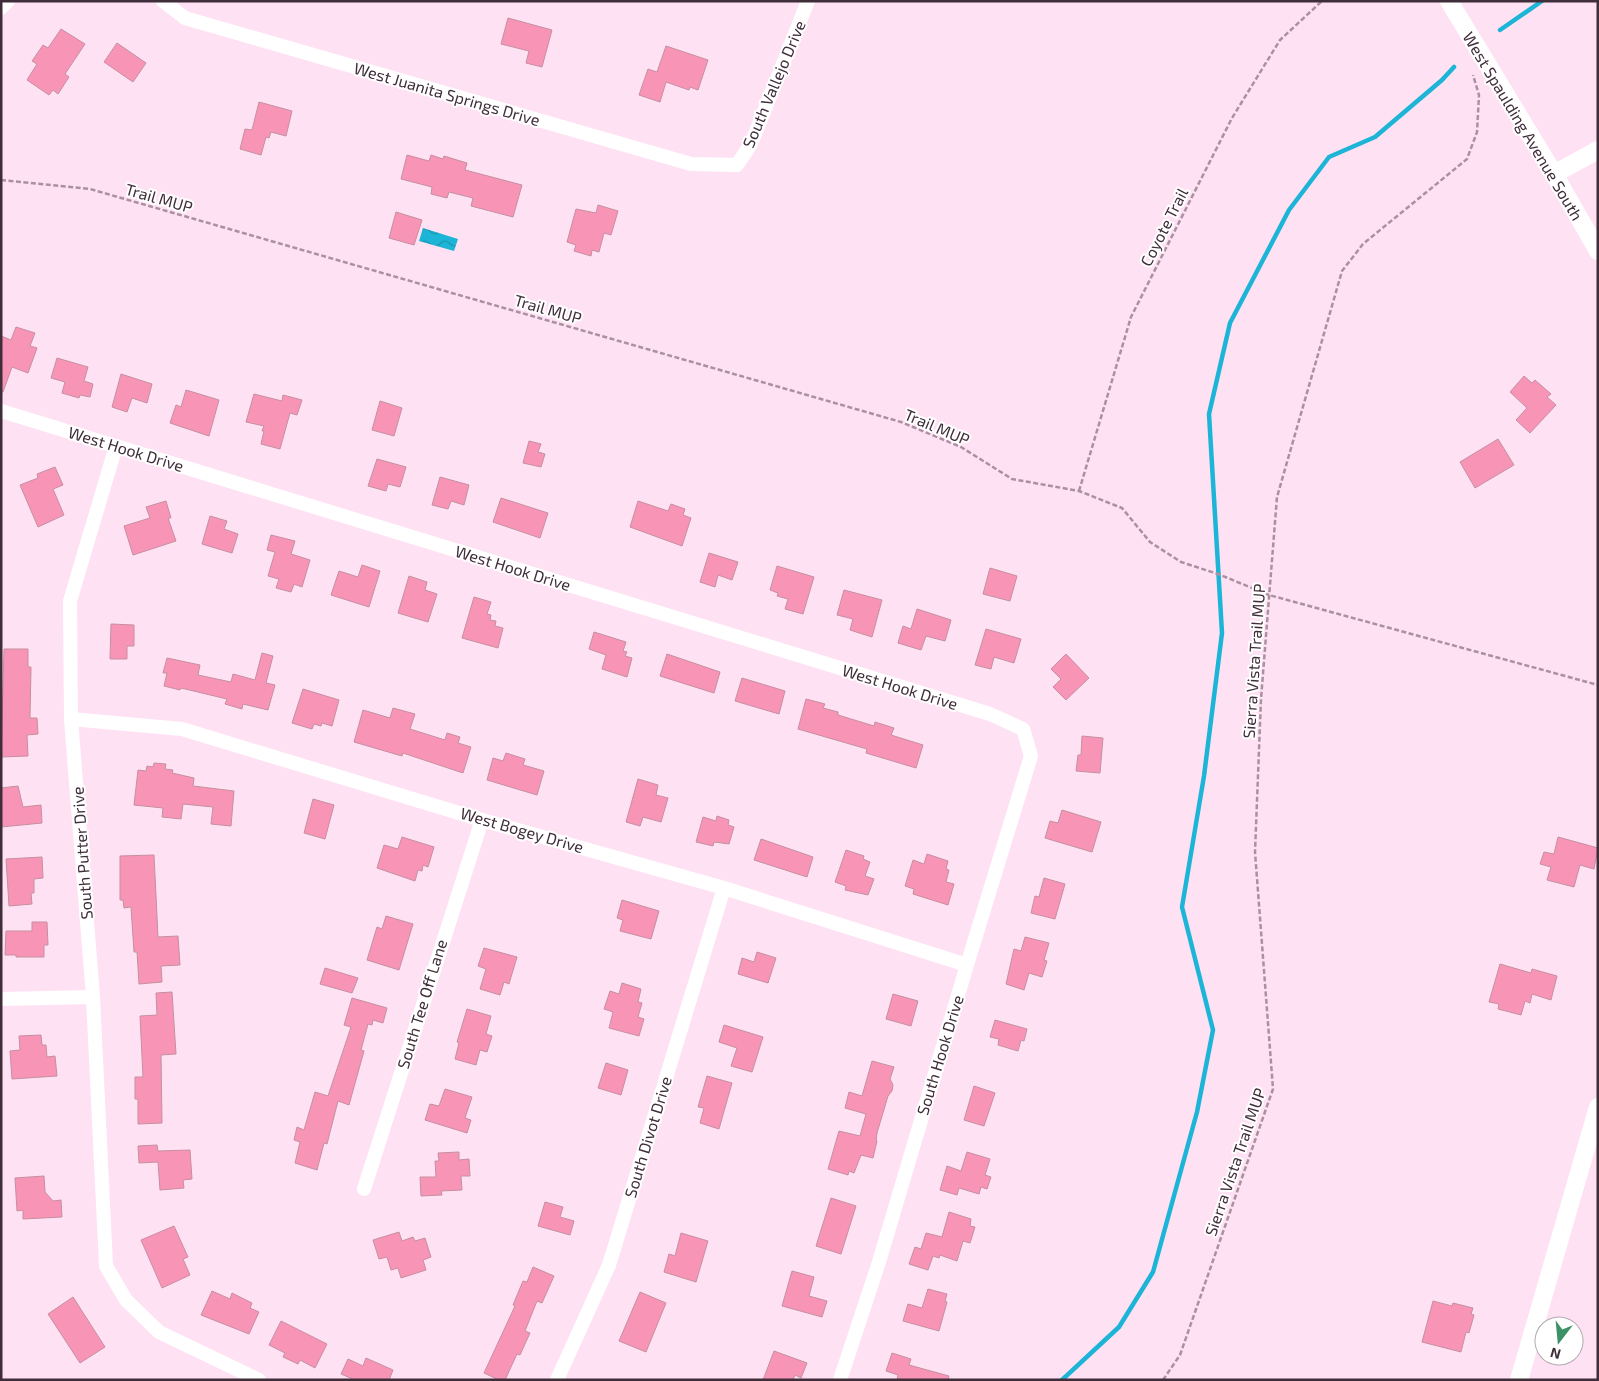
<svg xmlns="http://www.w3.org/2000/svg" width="1599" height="1381" viewBox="0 0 1599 1381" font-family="'Exo 2',sans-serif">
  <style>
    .water { fill: url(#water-waves) }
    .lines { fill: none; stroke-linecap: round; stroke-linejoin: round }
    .stream { stroke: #1db5d7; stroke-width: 4.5 }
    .building { fill: #f895b7; stroke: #c58fa0 }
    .path { stroke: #aa91a1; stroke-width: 2.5; stroke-dasharray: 5 2.5; stroke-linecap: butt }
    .minor { stroke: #fff; stroke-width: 14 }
    .tertiary { stroke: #fff; stroke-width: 18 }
    .labels { text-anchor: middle; stroke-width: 4; stroke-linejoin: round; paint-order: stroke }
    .street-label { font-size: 16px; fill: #3f2d39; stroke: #fff }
  </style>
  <defs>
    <pattern id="water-waves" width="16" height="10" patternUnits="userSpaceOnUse" patternTransform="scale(1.25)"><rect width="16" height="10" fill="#1db5d7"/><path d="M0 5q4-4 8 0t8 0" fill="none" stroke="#1b94af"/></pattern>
  </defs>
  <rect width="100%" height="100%" fill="#ffe1f4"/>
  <!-- water -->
  <path class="water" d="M 423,228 L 458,239 L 454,251 L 419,241 Z"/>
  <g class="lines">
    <!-- stream -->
    <path class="stream" d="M 1500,30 L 1542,1
      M 1062,1380 L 1119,1327 L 1153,1272 L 1197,1112 L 1213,1030 L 1182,907 L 1204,776 L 1222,633 L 1209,414 L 1230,323 L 1289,210 L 1329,157 L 1375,137 L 1442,80 L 1454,67"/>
  </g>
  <!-- building -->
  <path class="building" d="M 508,18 L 552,30 L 542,67 L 526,63 L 529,51 L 501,44 Z
    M 61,29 L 85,44 L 65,74 L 69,77 L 58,94 L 53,90 L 49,95 L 27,80 L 37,64 L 32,61 L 43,45 L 48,48 Z
    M 117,43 L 146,63 L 133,82 L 104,62 Z
    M 666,46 L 708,60 L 698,90 L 690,87 L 689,90 L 666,82 L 660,102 L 639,95 L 648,69 L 657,72 Z
    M 259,102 L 292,111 L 286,136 L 271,132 L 269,138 L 266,137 L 261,155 L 240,149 L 245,129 L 252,130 Z
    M 407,155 L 429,161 L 431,155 L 443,159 L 444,156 L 467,163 L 465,170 L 522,185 L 513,217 L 471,206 L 473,198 L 449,192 L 447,198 L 431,194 L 432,187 L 401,179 Z
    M 598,205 L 618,211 L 611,235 L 604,233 L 599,252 L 592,250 L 591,256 L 574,251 L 576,245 L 567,242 L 576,209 L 596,213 Z
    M 396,212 L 422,220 L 414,245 L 389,238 Z
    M 16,327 L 35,333 L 30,346 L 37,348 L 28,373 L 12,367 L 3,392 L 1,392 L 1,336 L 11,340 Z
    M 57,358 L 88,367 L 84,381 L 93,384 L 90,397 L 80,395 L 79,398 L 62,393 L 65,382 L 51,378 Z
    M 121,374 L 152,384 L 147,403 L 132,398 L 127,412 L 112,407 Z
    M 1524,376 L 1532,383 L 1535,380 L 1551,394 L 1547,397 L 1556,405 L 1530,433 L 1516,420 L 1527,408 L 1510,392 Z
    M 186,390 L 219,400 L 209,436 L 170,423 L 176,405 L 181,407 Z
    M 254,394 L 282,401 L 283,395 L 302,400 L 297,415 L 290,413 L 280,449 L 261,444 L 264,431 L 262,431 L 264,426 L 246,422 Z
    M 380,401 L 402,408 L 394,436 L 372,430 Z
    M 1498,439 L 1514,465 L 1475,488 L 1460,462 Z
    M 529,441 L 541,444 L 538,452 L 545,454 L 541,467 L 523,463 Z
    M 377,459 L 406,467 L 400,487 L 388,484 L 386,491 L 368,486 Z
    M 55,467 L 63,485 L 53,489 L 64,515 L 38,527 L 20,485 L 38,478 L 37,474 Z
    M 440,477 L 469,485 L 464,505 L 451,501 L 448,509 L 432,505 Z
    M 501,498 L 548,513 L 540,538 L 493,522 Z
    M 166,501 L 171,518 L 168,518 L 176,541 L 133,555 L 124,526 L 150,518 L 146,507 Z
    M 638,501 L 668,511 L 671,504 L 685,509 L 683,515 L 691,518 L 682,546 L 630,527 Z
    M 210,516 L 227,521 L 224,529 L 238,534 L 232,553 L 202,544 Z
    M 271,535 L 295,541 L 291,554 L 310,560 L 302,587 L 294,584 L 291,592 L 276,588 L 279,579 L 268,576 L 275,552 L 267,550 Z
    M 709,553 L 738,562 L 732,580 L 718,575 L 715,587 L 700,582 Z
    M 362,565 L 380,571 L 369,607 L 331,595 L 339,571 L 358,577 Z
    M 777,566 L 814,577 L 803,614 L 785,609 L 788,599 L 777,596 L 778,593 L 770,590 Z
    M 990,568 L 1017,576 L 1010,601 L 983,594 Z
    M 409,576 L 427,582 L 425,590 L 437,594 L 428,622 L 398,613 Z
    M 844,590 L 882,600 L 872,637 L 850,630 L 853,619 L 837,615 Z
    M 474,597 L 491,602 L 487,614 L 491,615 L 490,620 L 496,621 L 495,626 L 503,628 L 498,648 L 462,638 Z
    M 917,609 L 951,620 L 945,641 L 926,636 L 921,650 L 898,643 L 903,626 L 911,629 Z
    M 111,624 L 134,625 L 134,646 L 127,646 L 127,659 L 110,659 Z
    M 986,629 L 1021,639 L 1014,663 L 994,657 L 991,669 L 975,665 Z
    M 594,632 L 626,642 L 623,651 L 627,652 L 625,656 L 632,658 L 627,677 L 602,669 L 606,655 L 589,649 Z
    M 4,649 L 28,649 L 28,667 L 31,667 L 30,718 L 37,718 L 38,734 L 27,735 L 28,756 L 1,757 Z
    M 262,653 L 273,656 L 266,683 L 275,685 L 268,710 L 243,704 L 242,709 L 225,704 L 227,699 L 181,688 L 180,690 L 164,686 L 167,673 L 163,673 L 167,658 L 200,665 L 198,675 L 231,682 L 233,674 L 255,680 Z
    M 667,654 L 720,672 L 714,693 L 660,676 Z
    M 1066,654 L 1089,678 L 1066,700 L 1053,687 L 1061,679 L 1051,669 Z
    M 742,678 L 785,691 L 779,714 L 735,701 Z
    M 303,689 L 339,700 L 332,726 L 322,723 L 321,726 L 314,724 L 312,729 L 292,723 Z
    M 806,699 L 825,704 L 823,708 L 838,712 L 838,715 L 874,726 L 875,722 L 894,728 L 891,735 L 923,745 L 916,768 L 866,753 L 867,749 L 798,729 Z
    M 393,708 L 415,714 L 410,729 L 445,740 L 447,733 L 460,737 L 458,743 L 471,747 L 463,773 L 403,753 L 402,756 L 354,742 L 363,710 L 390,718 Z
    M 1082,736 L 1103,738 L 1100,773 L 1076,771 L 1078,755 L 1081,755 Z
    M 506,753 L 525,759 L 523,765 L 544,771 L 537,795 L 487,780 L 493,758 L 503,761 Z
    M 154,763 L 166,764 L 165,769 L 173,770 L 172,773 L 194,778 L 193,786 L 234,791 L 231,826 L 211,824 L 213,807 L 183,804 L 181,819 L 162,817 L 163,808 L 134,805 L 138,770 L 146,771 L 147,766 L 153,767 Z
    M 638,779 L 658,785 L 656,795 L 668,798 L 661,822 L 643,817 L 640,826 L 626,822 Z
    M 18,786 L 23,807 L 41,805 L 42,823 L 1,827 L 1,788 Z
    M 313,799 L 334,805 L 325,839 L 304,833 Z
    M 1062,810 L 1101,822 L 1092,852 L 1045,838 L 1050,821 L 1058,823 Z
    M 717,816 L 729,820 L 728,825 L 734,827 L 729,844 L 714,842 L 713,846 L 696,842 L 703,817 L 716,821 Z
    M 402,837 L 434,847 L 428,867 L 423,865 L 422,871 L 418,870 L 415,881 L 377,868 L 384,845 L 398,849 Z
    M 1558,837 L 1598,848 L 1594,869 L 1580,865 L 1574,887 L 1547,880 L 1551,867 L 1540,864 L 1544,852 L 1554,854 Z
    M 761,839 L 813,857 L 807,877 L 754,860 Z
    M 846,850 L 864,856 L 863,859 L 870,862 L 865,876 L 874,879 L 868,895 L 845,890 L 846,886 L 835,882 Z
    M 927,854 L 948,861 L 946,869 L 949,870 L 946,882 L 954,884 L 948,905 L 913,894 L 914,889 L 905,886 L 913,860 L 924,864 Z
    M 154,855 L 158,937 L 178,936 L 180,965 L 161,966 L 162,982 L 139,984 L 137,952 L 134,952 L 131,907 L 124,908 L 123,900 L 120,900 L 120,856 Z
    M 42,857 L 43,878 L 34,879 L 34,893 L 31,893 L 32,904 L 9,906 L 6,859 Z
    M 1044,878 L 1065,884 L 1055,919 L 1031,913 L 1035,896 L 1039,897 Z
    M 622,900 L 659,911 L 651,939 L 620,931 L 623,920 L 617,918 Z
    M 386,916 L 413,924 L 399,970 L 367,960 L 377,927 L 382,929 Z
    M 32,922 L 47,922 L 48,945 L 44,945 L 44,957 L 16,957 L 16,955 L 5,955 L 6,931 L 32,931 Z
    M 1025,937 L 1049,943 L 1044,960 L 1047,961 L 1042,977 L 1029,973 L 1024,990 L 1006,984 L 1014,949 L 1021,951 Z
    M 484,948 L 517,957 L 509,984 L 504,982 L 500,995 L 480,989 L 486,969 L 478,966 Z
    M 757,952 L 776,958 L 768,983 L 738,974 L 742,958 L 754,962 Z
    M 1500,964 L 1531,973 L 1532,969 L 1557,976 L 1551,1000 L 1532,994 L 1530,1003 L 1525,1001 L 1521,1015 L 1498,1009 L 1499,1004 L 1489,1002 Z
    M 325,968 L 358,978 L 352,993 L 320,984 Z
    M 622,983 L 641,989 L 638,1002 L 642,1003 L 638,1017 L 644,1019 L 639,1036 L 609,1028 L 613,1012 L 604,1009 L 610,991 L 619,994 Z
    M 172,992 L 176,1054 L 161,1055 L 162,1123 L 138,1124 L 138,1099 L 135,1099 L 135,1077 L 143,1077 L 140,1016 L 157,1015 L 156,993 Z
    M 893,994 L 918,1001 L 911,1026 L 886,1019 Z
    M 352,998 L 387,1008 L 383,1023 L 373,1020 L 372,1025 L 368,1024 L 361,1050 L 364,1051 L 349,1105 L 338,1101 L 327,1144 L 324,1143 L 317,1170 L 295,1163 L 300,1142 L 294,1140 L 297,1127 L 304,1130 L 315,1092 L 328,1096 L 351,1027 L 344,1025 Z
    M 467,1009 L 491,1016 L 486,1034 L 492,1036 L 487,1052 L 480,1050 L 476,1065 L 455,1059 L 459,1043 L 457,1042 Z
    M 995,1020 L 1027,1029 L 1024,1041 L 1021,1040 L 1018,1051 L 998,1045 L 999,1039 L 990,1037 Z
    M 724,1025 L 763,1037 L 752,1072 L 731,1066 L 737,1048 L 719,1042 Z
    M 41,1035 L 42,1045 L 46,1045 L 47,1057 L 55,1056 L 57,1076 L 12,1079 L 10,1051 L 20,1050 L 19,1036 Z
    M 872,1061 L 894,1067 L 890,1079 L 893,1085 L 892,1091 L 888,1096 L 877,1133 L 876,1141 L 877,1141 L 873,1158 L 861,1155 L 854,1173 L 849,1171 L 848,1175 L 828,1169 L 839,1131 L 860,1136 L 866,1114 L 845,1108 L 849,1092 L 862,1096 Z
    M 606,1063 L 628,1070 L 621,1095 L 598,1088 Z
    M 707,1076 L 732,1083 L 719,1129 L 700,1123 L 704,1108 L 698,1107 Z
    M 974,1086 L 995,1093 L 984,1126 L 964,1120 Z
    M 445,1089 L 472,1097 L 465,1118 L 471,1120 L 467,1133 L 425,1120 L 430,1104 L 439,1106 Z
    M 157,1145 L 158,1151 L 190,1150 L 192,1179 L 183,1180 L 184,1188 L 160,1190 L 158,1162 L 139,1163 L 138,1146 Z
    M 459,1152 L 459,1160 L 469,1159 L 470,1176 L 461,1176 L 462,1190 L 441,1191 L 442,1195 L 421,1196 L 420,1177 L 436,1177 L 435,1161 L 439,1161 L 438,1153 Z
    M 967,1152 L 990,1159 L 985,1175 L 991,1177 L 987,1189 L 981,1187 L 979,1194 L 959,1188 L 957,1195 L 940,1190 L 947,1166 L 961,1171 Z
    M 44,1176 L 45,1192 L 53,1201 L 61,1200 L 62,1217 L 23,1219 L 23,1210 L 17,1211 L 15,1178 Z
    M 831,1198 L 856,1206 L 841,1254 L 816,1246 Z
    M 545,1202 L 563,1207 L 560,1217 L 574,1221 L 570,1235 L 538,1226 Z
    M 949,1212 L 971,1219 L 970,1226 L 975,1227 L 970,1243 L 963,1241 L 957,1261 L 940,1255 L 939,1258 L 933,1256 L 928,1270 L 909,1264 L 915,1247 L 921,1249 L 926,1233 L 942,1237 Z
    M 174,1226 L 188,1257 L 183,1259 L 190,1275 L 162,1288 L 141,1240 Z
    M 399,1232 L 402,1241 L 413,1237 L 415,1241 L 425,1238 L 431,1257 L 423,1260 L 426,1270 L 401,1278 L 398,1268 L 391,1270 L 387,1257 L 379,1259 L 373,1240 Z
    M 681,1233 L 708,1241 L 696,1282 L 664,1272 L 669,1254 L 675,1256 Z
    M 533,1267 L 554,1276 L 542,1303 L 537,1301 L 525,1331 L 530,1333 L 520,1355 L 517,1354 L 505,1380 L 499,1380 L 484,1373 L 515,1306 L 513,1305 L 523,1281 L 527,1282 Z
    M 792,1271 L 814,1277 L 809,1296 L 827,1301 L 822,1317 L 782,1306 Z
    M 928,1289 L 947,1294 L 945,1301 L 947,1302 L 939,1331 L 903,1321 L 908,1304 L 922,1308 Z
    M 212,1291 L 230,1299 L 232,1293 L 252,1303 L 250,1308 L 259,1312 L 249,1334 L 201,1315 Z
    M 640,1292 L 666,1303 L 646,1352 L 619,1341 Z
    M 73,1297 L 105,1347 L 80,1363 L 48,1314 Z
    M 1433,1301 L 1452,1306 L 1453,1303 L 1473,1308 L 1471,1314 L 1474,1315 L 1469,1333 L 1466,1332 L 1461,1352 L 1422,1342 Z
    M 281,1321 L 327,1344 L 315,1368 L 300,1360 L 298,1364 L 283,1357 L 285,1353 L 269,1345 Z
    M 774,1351 L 807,1363 L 801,1378 L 795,1375 L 793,1380 L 763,1380 Z
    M 892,1353 L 911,1359 L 909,1365 L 949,1376 L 948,1380 L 897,1380 L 898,1375 L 886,1371 Z
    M 366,1358 L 393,1370 L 389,1380 L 355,1380 L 341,1374 L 348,1359 L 363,1366 Z"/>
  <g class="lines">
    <!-- path -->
    <path class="path" d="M 1,180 L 90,189 L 901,422 L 961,447 L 1012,479 L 1079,491 L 1122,508 L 1150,542 L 1181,562 L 1218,574 L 1269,595 L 1598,685
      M 1079,491 L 1131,317 L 1232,118 L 1280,40 L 1322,1
      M 1163,1380 L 1180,1355 L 1273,1089 L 1255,852 L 1261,699 L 1277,497 L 1342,271 L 1363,244 L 1467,159 L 1477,132 L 1479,95 L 1473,75"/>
    <!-- minor -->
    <path class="minor" d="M 163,1 L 185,18 L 691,164 L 737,165 L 751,144 L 808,1
      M 1,8 L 8,1
      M 1,411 L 990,714 L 1023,729 L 1031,756 L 967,965 L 879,1262 L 840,1380
      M 116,446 L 70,601 L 71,719 L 93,997 L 106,1266 L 126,1300 L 159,1332 L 259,1380
      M 71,719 L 182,729 L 482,820 L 724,888 L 967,965
      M 1,999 L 93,997
      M 364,1189 L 482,820
      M 557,1380 L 609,1265 L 724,888"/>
    <!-- tertiary -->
    <path class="tertiary" d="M 1449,1 L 1554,174 L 1598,251
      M 1554,174 L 1598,150
      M 1519,1380 L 1598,1107"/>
  </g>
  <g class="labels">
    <!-- street labels -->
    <g class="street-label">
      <text transform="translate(774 84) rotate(-67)" y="6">South Vallejo Drive</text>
      <text transform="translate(447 94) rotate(16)" y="6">West Juanita Springs Drive</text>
      <text transform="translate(1523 126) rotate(59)" y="6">West Spaulding Avenue South</text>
      <text transform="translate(159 198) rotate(16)" y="6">Trail MUP</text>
      <text transform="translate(1164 227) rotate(-63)" y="6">Coyote Trail</text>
      <text transform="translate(548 309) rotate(16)" y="6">Trail MUP</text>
      <text transform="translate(937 427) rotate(23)" y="6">Trail MUP</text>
      <text transform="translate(126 449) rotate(17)" y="6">West Hook Drive</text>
      <text transform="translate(513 568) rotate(17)" y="6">West Hook Drive</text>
      <text transform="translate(1254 661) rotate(-86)" y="6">Sierra Vista Trail MUP</text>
      <text transform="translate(900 687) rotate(17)" y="6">West Hook Drive</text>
      <text transform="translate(522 830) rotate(16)" y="6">West Bogey Drive</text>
      <text transform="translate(82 853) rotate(-94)" y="6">South Putter Drive</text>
      <text transform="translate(422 1004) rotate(-73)" y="6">South Tee Off Lane</text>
      <text transform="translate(940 1055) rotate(-73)" y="6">South Hook Drive</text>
      <text transform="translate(648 1137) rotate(-73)" y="6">South Divot Drive</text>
      <text transform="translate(1235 1162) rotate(-71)" y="6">Sierra Vista Trail MUP</text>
    </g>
  </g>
  <!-- border -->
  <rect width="1599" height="1381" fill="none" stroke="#3f2d39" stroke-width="5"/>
  <!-- north arrow -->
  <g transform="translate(1559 1341) rotate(196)"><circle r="24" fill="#ffffff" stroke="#b2abb0"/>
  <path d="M0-4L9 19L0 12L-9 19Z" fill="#3b9267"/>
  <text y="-8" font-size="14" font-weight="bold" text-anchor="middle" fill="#3f2d39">N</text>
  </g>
</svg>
